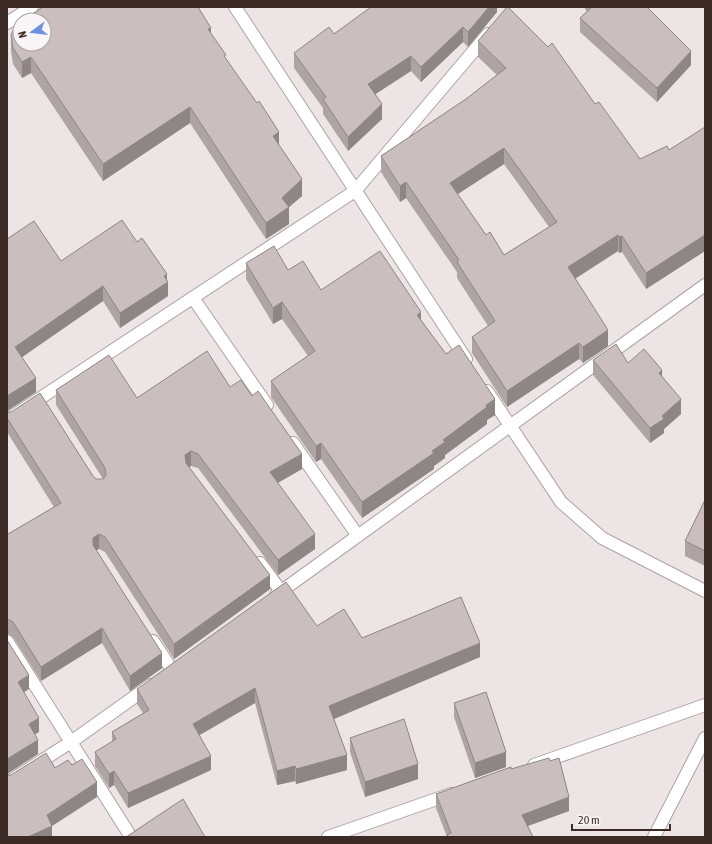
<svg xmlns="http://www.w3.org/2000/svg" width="712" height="844" viewBox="0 0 712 844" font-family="'Asap Condensed',sans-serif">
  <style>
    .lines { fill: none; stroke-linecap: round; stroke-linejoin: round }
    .lane-casing { stroke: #ada2a0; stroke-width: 14 }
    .street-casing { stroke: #ada2a0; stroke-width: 14 }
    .lane { stroke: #fff; stroke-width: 12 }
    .street { stroke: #fff; stroke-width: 12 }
    .wall { fill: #aea4a3; fill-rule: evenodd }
    .shaded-wall { fill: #8d8685 }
    .building { fill: #cabfbe; stroke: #8d8685; fill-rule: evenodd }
  </style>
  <rect width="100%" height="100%" fill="#ede5e5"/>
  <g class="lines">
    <!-- lane casing -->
    <g class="lane-casing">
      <path id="lane" d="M 260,563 L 281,591
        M 153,641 L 172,670
        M 654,837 L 705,738"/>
    </g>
    <!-- street casing -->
    <g class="street-casing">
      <path id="street" d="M 235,7 L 466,359
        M 7,23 L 32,7
        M 193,298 L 267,405
        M 487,391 L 561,502 L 602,538 L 705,591
        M 7,420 L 355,191 L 488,34
        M 293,443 L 358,536
        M 276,595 L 705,285
        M 7,641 L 131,837
        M 534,765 L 705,705
        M 7,783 L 71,742 L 151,685
        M 328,837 L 451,794"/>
    </g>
    <!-- lane -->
    <use href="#lane" class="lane"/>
    <!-- street -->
    <use href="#street" class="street"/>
  </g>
  <!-- wall -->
  <path class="wall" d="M 497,7 L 497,12 L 468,47 L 463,42 L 421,82 L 411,71 L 375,94 L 382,119 L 348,151 L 323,114 L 323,108 L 294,68 L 294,53 L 334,34 Z
    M 585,7 L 647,7 L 691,65 L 657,102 L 580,32 L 580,18 L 587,11 L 585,10 Z
    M 211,34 L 279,145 L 302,196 L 289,207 L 289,224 L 266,239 L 190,123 L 103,181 L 31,73 L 22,78 L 13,64 L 11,51 L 11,35 Z
    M 478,41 L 595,104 L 640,159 L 669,150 L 705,127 L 705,251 L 646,289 L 622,252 L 619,253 L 618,251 L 575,279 L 608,346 L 583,363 L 579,359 L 507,407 L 472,353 L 472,337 L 488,326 L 457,278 L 457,272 L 406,198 L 400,202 L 381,172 L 381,156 L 466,99 L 497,75 L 478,57 ZM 504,164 L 549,227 L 504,255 L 486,235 L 458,194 Z
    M 7,239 L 61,261 L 137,242 L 167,279 L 168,296 L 120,328 L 103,301 L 22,357 L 36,392 L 7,411 Z
    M 246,263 L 288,270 L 321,290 L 421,320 L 446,354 L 495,415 L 487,420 L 487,424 L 445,455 L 445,458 L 434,466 L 434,469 L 362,518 L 321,459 L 316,462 L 271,397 L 271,381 L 308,356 L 282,319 L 273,324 L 246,279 Z
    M 593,360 L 628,363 L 662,377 L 681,414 L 664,429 L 664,433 L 650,443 L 593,375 Z
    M 230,387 L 252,396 L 302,469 L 278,483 L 315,549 L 278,575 L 198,468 L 191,466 L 189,467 L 270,589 L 174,659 L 105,552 L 99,549 L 96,550 L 162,668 L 130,691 L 102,643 L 41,681 L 13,637 L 7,634 L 7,532 L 8,534 L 54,507 L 7,432 L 7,412 L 96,479 L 103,479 L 56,405 L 56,390 L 137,398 Z
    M 705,500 L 705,566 L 685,556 L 685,541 Z
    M 317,626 L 362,638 L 480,657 L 334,719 L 347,770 L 296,784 L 295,781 L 277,785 L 255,703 L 199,735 L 211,770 L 128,808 L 114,785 L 109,788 L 95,766 L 95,752 L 112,742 L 112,732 L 143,713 L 137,704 L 137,689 Z
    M 454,703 L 506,767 L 475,778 L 454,717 Z
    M 350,738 L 418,779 L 365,797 L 350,752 Z
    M 511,769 L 569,811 L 528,826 L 533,837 L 447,837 L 436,808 L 436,794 Z"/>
  <!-- shaded-wall -->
  <path class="shaded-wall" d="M 489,7 L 497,7 L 497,12 L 468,47 L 468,32 Z
    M 463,27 L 463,42 L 421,82 L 421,67 Z
    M 211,28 L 211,44 L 208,29 Z
    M 691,51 L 691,65 L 657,102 L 657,88 Z
    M 411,56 L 411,71 L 368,99 L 368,84 Z
    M 31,57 L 31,73 L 22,78 L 22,62 Z
    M 382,104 L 382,119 L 348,151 L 348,137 Z
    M 190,107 L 190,123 L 103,181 L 103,164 Z
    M 279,132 L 279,148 L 273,136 Z
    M 504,148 L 504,164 L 450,199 L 450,183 Z
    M 302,179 L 302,196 L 289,207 L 289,224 L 266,239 L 266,223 L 282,198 Z
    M 406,182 L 406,198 L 400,202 L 400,186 Z
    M 618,235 L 618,251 L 568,283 L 568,267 Z
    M 705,235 L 705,251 L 646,289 L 646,273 Z
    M 622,236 L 622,252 L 619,253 L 619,237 Z
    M 167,274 L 167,283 L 168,282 L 168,296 L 120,328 L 120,313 Z
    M 103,286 L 103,301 L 15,362 L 15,347 Z
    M 282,302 L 282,319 L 273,324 L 273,308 Z
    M 421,312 L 421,328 L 417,315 Z
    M 608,330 L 608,346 L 583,363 L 583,347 Z
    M 579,343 L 579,359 L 507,407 L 507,391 Z
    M 662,370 L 662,385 L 659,373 Z
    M 36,378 L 36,392 L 7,411 L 7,396 Z
    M 495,399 L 495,415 L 487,420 L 487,424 L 445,455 L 445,458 L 434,466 L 434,469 L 362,518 L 362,502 L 432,451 L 443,440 L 486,405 Z
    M 681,399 L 681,414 L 664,429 L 664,433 L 650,443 L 650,428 L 662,416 Z
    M 321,443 L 321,459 L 316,462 L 316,446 Z
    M 191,451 L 191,466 L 185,470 L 185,455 Z
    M 302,454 L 302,469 L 270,487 L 270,472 Z
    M 99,534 L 99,549 L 93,552 L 93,538 Z
    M 315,534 L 315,549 L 278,575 L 278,560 Z
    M 270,575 L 270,589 L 174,659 L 174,644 Z
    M 102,628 L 102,643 L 41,681 L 41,667 Z
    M 480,643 L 480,657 L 329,721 L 329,706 Z
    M 162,653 L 162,668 L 130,691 L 130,676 Z
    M 29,675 L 29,689 L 18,696 L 18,682 Z
    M 255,688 L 255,703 L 193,739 L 193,724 Z
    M 39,718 L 39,732 L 29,738 L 29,724 Z
    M 38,740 L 38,754 L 7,774 L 7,759 Z
    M 506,752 L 506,767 L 475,778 L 475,763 Z
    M 347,755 L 347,770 L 296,784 L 296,769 Z
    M 211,756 L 211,770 L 128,808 L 128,793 Z
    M 418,764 L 418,779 L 365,797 L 365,782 Z
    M 295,766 L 295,781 L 277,785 L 277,771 Z
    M 114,771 L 114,785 L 109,788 L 109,774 Z
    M 97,782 L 97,797 L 49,828 L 52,826 L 52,837 L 28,837 L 47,815 Z
    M 569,797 L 569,811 L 522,828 L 522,815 Z"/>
  <!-- building -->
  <path class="building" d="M 43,7 L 198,7 L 211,28 L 208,29 L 226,55 L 224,56 L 257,103 L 259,101 L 279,132 L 273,136 L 302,179 L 282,198 L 289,207 L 266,223 L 190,107 L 103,164 L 31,57 L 22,62 L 13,48 L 11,35 L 16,24 L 20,22 L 20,44 L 44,44 L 44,20 L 23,20 Z
    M 371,7 L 489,7 L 468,32 L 463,27 L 421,67 L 411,56 L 368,84 L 382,104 L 348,137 L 323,99 L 326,97 L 294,53 L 329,27 L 334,34 Z
    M 507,7 L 508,7 L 548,47 L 552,43 L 595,104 L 599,102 L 640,159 L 667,146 L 669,150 L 705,127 L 705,235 L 646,273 L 622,236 L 619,237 L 618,235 L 568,267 L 608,330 L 583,347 L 579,343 L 507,391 L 472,337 L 495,321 L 457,262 L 459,260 L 406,182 L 400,186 L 381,156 L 466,99 L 506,68 L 478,41 ZM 504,148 L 557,222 L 504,255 L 490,232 L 486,235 L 450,183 Z
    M 592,7 L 647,7 L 691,51 L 657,88 L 580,18 Z
    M 122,220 L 137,242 L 142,238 L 167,274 L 164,276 L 168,282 L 120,313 L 103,286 L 15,347 L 36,378 L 7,396 L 7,239 L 34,221 L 61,261 Z
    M 274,246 L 288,270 L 303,261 L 321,290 L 380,251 L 421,312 L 417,315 L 446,354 L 459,345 L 495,399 L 486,405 L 487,407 L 443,440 L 445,442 L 432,451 L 434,453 L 362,502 L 321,443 L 316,446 L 271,381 L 315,351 L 282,302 L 273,308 L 246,263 Z
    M 616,344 L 628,363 L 644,349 L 662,370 L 659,373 L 681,399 L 662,416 L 664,419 L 650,428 L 593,360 Z
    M 207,351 L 230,387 L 241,380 L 252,396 L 258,391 L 302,454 L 270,472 L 315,534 L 278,560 L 198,454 L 191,451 L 185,455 L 186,463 L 270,575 L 174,644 L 105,537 L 99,534 L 93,538 L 93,545 L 162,653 L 130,676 L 102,628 L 41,667 L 13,622 L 7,619 L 7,532 L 8,534 L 61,503 L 7,418 L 7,412 L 11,412 L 40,393 L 93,476 L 96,479 L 103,479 L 106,475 L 105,468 L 56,390 L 109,355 L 137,398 Z
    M 705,500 L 705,551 L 685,541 Z
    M 286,582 L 317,626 L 344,609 L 362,638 L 461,597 L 480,643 L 329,706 L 347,755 L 296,769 L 295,766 L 277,771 L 255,688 L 193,724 L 211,756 L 128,793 L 114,771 L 109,774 L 95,752 L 116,739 L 112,732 L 149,710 L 137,689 Z
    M 7,640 L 29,675 L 18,682 L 39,718 L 29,724 L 38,740 L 7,759 Z
    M 486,692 L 506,752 L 475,763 L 454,703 Z
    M 404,719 L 418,764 L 365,782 L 350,738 Z
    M 46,753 L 55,768 L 68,760 L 72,765 L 82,759 L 97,782 L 47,815 L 52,826 L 28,837 L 7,837 L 7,775 L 11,775 Z
    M 549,758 L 550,761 L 559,758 L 569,797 L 522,815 L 533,837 L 449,837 L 447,835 L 451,833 L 436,794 L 511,767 L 511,769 Z
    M 183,799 L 205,837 L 126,837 Z"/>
  <!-- border -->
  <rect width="712" height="844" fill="none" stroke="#3c2a26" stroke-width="16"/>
  <!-- north arrow -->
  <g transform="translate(32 32) rotate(255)"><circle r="19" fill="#f9f5f6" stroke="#ada4a3"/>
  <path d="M0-3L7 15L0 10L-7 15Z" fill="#6f91e1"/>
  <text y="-6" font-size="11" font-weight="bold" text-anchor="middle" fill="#3c2a26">N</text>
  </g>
  <!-- scale -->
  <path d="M572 824v6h98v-6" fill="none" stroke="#3c2a26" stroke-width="2"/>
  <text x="578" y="824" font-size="12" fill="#3c2a26" stroke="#f9f5f6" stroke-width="3" paint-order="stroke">20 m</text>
</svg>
